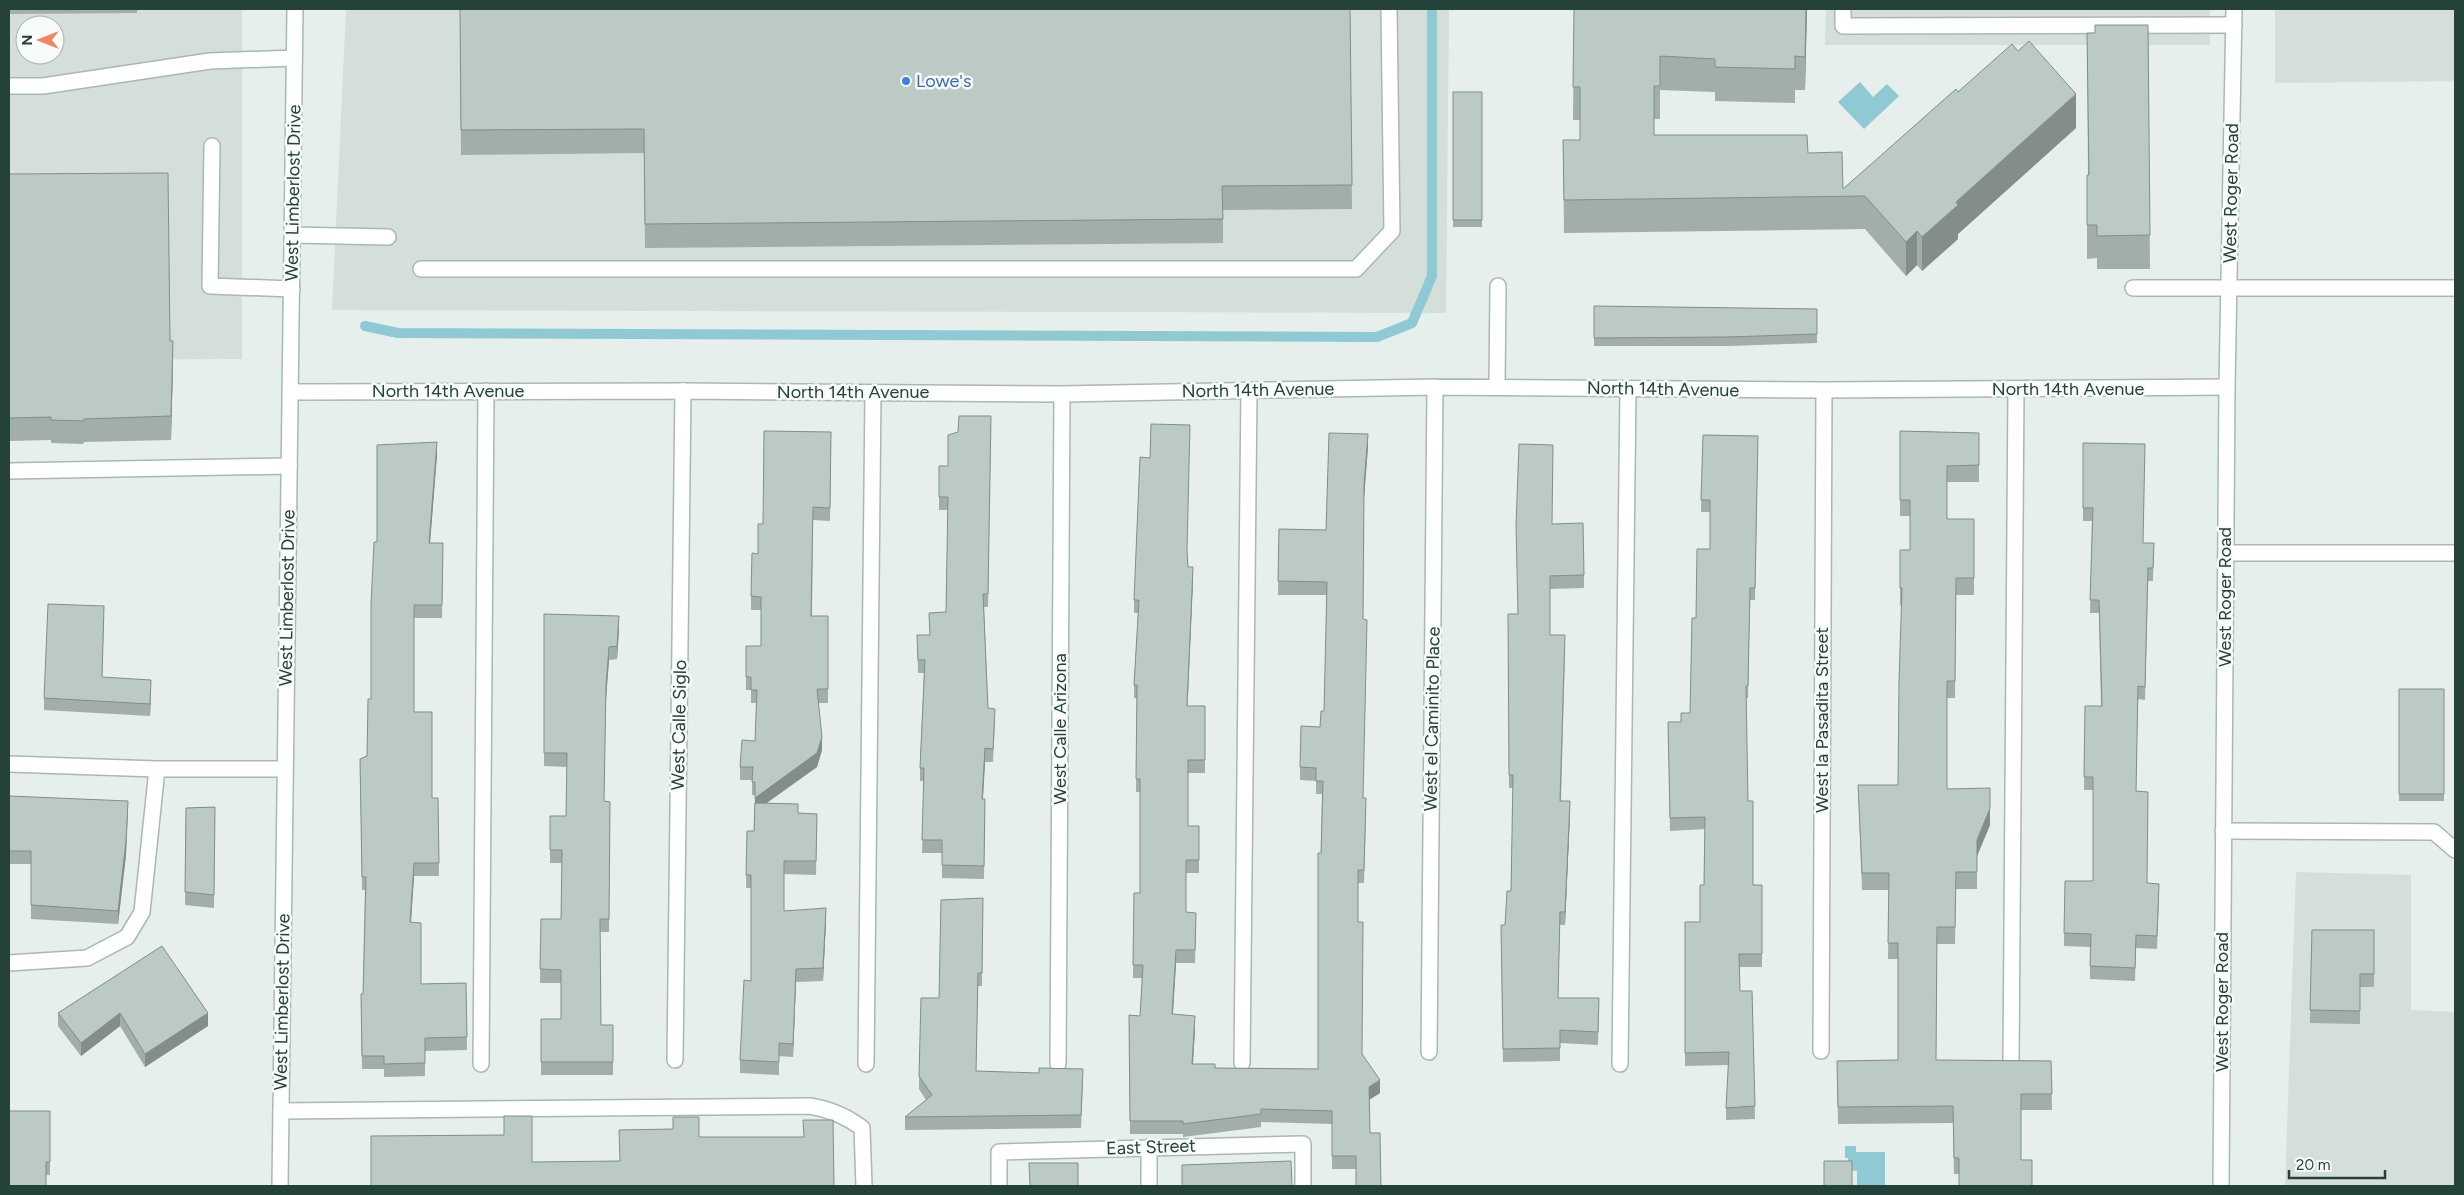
<svg xmlns="http://www.w3.org/2000/svg" width="2464" height="1195" viewBox="0 0 2464 1195" font-family="Figtree,sans-serif">
  <style>
    .built { fill: #d4dfda; fill-rule: evenodd }
    .water { fill: #8ec9d4 }
    .lines { fill: none; stroke-linecap: round; stroke-linejoin: round }
    .stream { stroke: #8ec9d4; stroke-width: 10 }
    .lane-casing { stroke: #a8b8b2; stroke-width: 18 }
    .street-casing { stroke: #a8b8b2; stroke-width: 18 }
    .secondary-casing { stroke: #a4bbb3; stroke-width: 18 }
    .lane { stroke: #fff; stroke-width: 15 }
    .street { stroke: #fff; stroke-width: 15 }
    .secondary { stroke: #fff; stroke-width: 15 }
    .wall { fill: #a1aea9 }
    .shaded-wall { fill: #838d89 }
    .building { fill: #bbcac4; stroke: #838d89 }
    .shop-dot { fill: #3f7fe0; stroke: #f7fbf9; stroke-width: 2 }
    .labels { text-anchor: middle; stroke-width: 5; stroke-linejoin: round; paint-order: stroke }
    .shop-label { font-size: 18px; fill: #366cbe; stroke: #f7fbf9; text-anchor: start }
    .street-label { font-size: 18px; fill: #24423a; stroke: #f7fbf9 }
  </style>
  <rect width="100%" height="100%" fill="#e6efeb"/>
  <!-- built -->
  <path class="built" d="M 9,9 L 242,9 L 242,359 L 9,360 ZM 25,25 L 55,25 L 55,55 L 25,55 Z
    M 346,9 L 1449,9 L 1446,313 L 332,310 Z
    M 1826,9 L 2210,9 L 2210,45 L 1825,45 Z
    M 2275,9 L 2455,9 L 2455,81 L 2275,83 Z
    M 2296,872 L 2411,875 L 2411,1010 L 2455,1012 L 2455,1186 L 2285,1186 Z"/>
  <!-- water -->
  <path class="water" d="M 1860,82 L 1873,97 L 1887,84 L 1899,96 L 1864,129 L 1838,102 Z
    M 1845,1146 L 1856,1146 L 1856,1152 L 1885,1152 L 1885,1186 L 1857,1186 L 1857,1171 L 1848,1170 L 1848,1158 L 1845,1158 Z"/>
  <g class="lines">
    <!-- stream -->
    <path class="stream" d="M 365,326 L 398,333 L 1377,337 L 1412,323 L 1432,276 L 1432,9"/>
    <!-- lane casing -->
    <g class="lane-casing">
      <path id="lane" d="M 1843,9 L 1843,26 L 2234,25
        M 9,86 L 43,86 L 210,61 L 294,58
        M 212,146 L 210,286 L 292,289
        M 292,235 L 388,237
        M 421,269 L 1356,269 L 1392,231 L 1389,9
        M 2133,288 L 2455,288
        M 1497,387 L 1498,286
        M 2226,553 L 2455,553
        M 2223,831 L 2434,832 L 2455,850
        M 2011,1061 L 2016,389
        M 1242,1063 L 1249,390
        M 481,1064 L 486,391
        M 866,1064 L 873,393
        M 1620,1064 L 1628,389
        M 281,1111 L 810,1106 C 829,1109 846,1116 862,1128 L 864,1186
        M 999,1186 L 999,1152 L 1303,1144 L 1303,1186
        M 1149,1186 L 1149,1147"/>
    </g>
    <!-- street casing -->
    <g class="street-casing">
      <path id="street" d="M 290,392 L 683,391 L 1062,394 L 1435,387 L 1824,390 L 2227,387
        M 9,471 L 289,466
        M 9,764 L 157,769 L 142,912 L 127,937 L 87,958 L 9,963
        M 157,769 L 285,769
        M 1821,1051 L 1824,390
        M 1429,1052 L 1435,387
        M 675,1060 L 683,391
        M 1058,1064 L 1062,394"/>
    </g>
    <!-- secondary casing -->
    <g class="secondary-casing">
      <path id="secondary" d="M 280,1186 L 295,9
        M 2221,1186 L 2227,387 L 2234,9"/>
    </g>
    <!-- lane -->
    <use href="#lane" class="lane"/>
    <!-- street -->
    <use href="#street" class="street"/>
    <!-- secondary -->
    <use href="#secondary" class="secondary"/>
  </g>
  <!-- wall -->
  <path class="wall" d="M 9,9 L 137,9 L 137,13 L 9,14 Z
    M 460,9 L 1350,9 L 1352,209 L 1223,210 L 1223,243 L 645,248 L 644,153 L 461,155 Z
    M 1574,9 L 1807,9 L 1805,90 L 1795,90 L 1795,103 L 1715,101 L 1715,92 L 1660,90 L 1660,119 L 1654,119 L 1654,135 L 1808,153 L 1843,189 L 1958,92 L 2076,128 L 1958,234 L 1958,239 L 1922,271 L 1917,265 L 1906,276 L 1865,229 L 1564,233 L 1563,140 L 1580,140 L 1580,120 L 1573,120 Z
    M 2148,25 L 2150,269 L 2097,269 L 2097,258 L 2087,259 L 2087,175 L 2088,175 L 2087,33 L 2095,33 Z
    M 1453,92 L 1482,92 L 1482,227 L 1453,227 Z
    M 9,174 L 170,341 L 173,364 L 171,440 L 84,442 L 83,444 L 51,443 L 51,440 L 9,441 Z
    M 1594,306 L 1817,309 L 1817,343 L 1728,346 L 1594,346 Z
    M 991,416 L 988,607 L 984,607 L 988,708 L 995,722 L 993,762 L 985,762 L 983,799 L 985,799 L 984,879 L 942,878 L 942,853 L 922,853 L 924,781 L 920,781 L 920,768 L 924,673 L 918,673 L 917,635 L 929,635 L 946,612 L 948,510 L 939,510 L 939,497 L 958,432 Z
    M 1900,431 L 1979,433 L 1979,482 L 1947,482 L 1947,519 L 1974,519 L 1974,595 L 1956,595 L 1955,698 L 1947,698 L 1947,789 L 1990,825 L 1977,856 L 1977,889 L 1956,889 L 1955,944 L 1937,944 L 1936,1060 L 2051,1061 L 2052,1110 L 2021,1110 L 1959,1174 L 1954,1174 L 1953,1123 L 1838,1124 L 1837,1061 L 1898,1060 L 1898,959 L 1888,959 L 1889,890 L 1862,890 L 1858,785 L 1898,785 L 1902,605 L 1900,605 L 1900,550 L 1910,550 L 1910,516 L 1900,516 Z
    M 831,432 L 830,521 L 813,520 L 812,616 L 828,616 L 828,703 L 818,703 L 822,750 L 817,767 L 767,803 L 798,813 L 817,814 L 816,875 L 784,874 L 784,911 L 826,921 L 823,981 L 796,982 L 793,1057 L 779,1056 L 779,1075 L 740,1073 L 740,1060 L 751,981 L 751,888 L 746,888 L 747,831 L 754,831 L 755,795 L 752,795 L 752,780 L 740,780 L 740,767 L 755,741 L 757,703 L 751,703 L 751,690 L 746,690 L 746,646 L 761,646 L 761,610 L 751,610 L 751,596 L 763,524 Z
    M 1703,435 L 1758,436 L 1755,600 L 1750,600 L 1748,698 L 1746,698 L 1748,801 L 1753,885 L 1762,885 L 1762,967 L 1739,967 L 1740,991 L 1752,991 L 1755,1119 L 1726,1120 L 1726,1108 L 1729,1065 L 1685,1066 L 1685,922 L 1700,922 L 1704,885 L 1705,829 L 1670,831 L 1668,722 L 1681,722 L 1690,713 L 1696,618 L 1710,549 L 1710,512 L 1701,512 Z
    M 2083,443 L 2143,543 L 2154,543 L 2153,581 L 2148,581 L 2145,700 L 2138,699 L 2136,791 L 2147,883 L 2159,897 L 2157,949 L 2136,948 L 2135,981 L 2090,979 L 2090,947 L 2064,946 L 2064,933 L 2093,881 L 2093,790 L 2084,790 L 2085,706 L 2101,706 L 2099,613 L 2090,613 L 2092,521 L 2083,521 Z
    M 1368,447 L 1364,498 L 1363,619 L 1363,798 L 1366,811 L 1364,883 L 1358,883 L 1358,922 L 1362,1054 L 1380,1093 L 1369,1100 L 1356,1169 L 1332,1169 L 1332,1124 L 1261,1122 L 1261,1127 L 1183,1137 L 1183,1134 L 1130,1134 L 1129,1015 L 1140,1016 L 1142,978 L 1133,978 L 1134,893 L 1140,893 L 1140,792 L 1136,792 L 1137,698 L 1134,698 L 1134,685 L 1138,613 L 1134,613 L 1134,600 L 1150,458 L 1187,555 L 1188,567 L 1193,580 L 1187,706 L 1205,706 L 1205,773 L 1188,773 L 1188,826 L 1199,826 L 1199,873 L 1186,873 L 1186,912 L 1196,926 L 1195,963 L 1176,963 L 1173,1014 L 1195,1029 L 1193,1064 L 1215,1068 L 1318,1069 L 1321,853 L 1322,794 L 1316,794 L 1316,781 L 1300,780 L 1300,767 L 1320,727 L 1324,711 L 1327,595 L 1278,595 L 1279,529 L 1326,530 Z
    M 437,455 L 430,543 L 443,556 L 442,618 L 414,618 L 414,712 L 432,798 L 438,798 L 439,876 L 414,876 L 411,922 L 421,984 L 466,983 L 467,1050 L 425,1051 L 425,1076 L 384,1077 L 384,1069 L 362,1069 L 361,1007 L 363,994 L 365,890 L 362,890 L 360,759 L 367,756 L 371,699 L 377,542 Z
    M 1552,524 L 1584,575 L 1584,588 L 1550,589 L 1550,635 L 1565,648 L 1561,801 L 1570,814 L 1565,925 L 1560,925 L 1558,998 L 1599,1011 L 1598,1045 L 1560,1043 L 1560,1061 L 1503,1062 L 1501,925 L 1505,925 L 1511,891 L 1513,788 L 1509,788 L 1508,614 L 1518,614 Z
    M 544,614 L 619,629 L 617,659 L 609,660 L 606,699 L 604,801 L 610,802 L 609,932 L 600,932 L 601,1025 L 613,1025 L 613,1075 L 541,1075 L 541,1019 L 561,1019 L 561,983 L 540,983 L 541,919 L 561,919 L 562,863 L 550,863 L 550,816 L 566,816 L 567,767 L 544,766 Z
    M 104,618 L 102,677 L 151,692 L 150,716 L 44,710 L 44,698 Z
    M 2399,689 L 2444,689 L 2444,801 L 2399,801 Z
    M 9,796 L 128,814 L 126,855 L 118,924 L 31,919 L 31,864 L 9,864 Z
    M 215,807 L 214,908 L 185,905 L 186,808 Z
    M 983,898 L 982,986 L 978,986 L 976,1071 L 1083,1082 L 1081,1128 L 905,1130 L 905,1117 L 926,1100 L 919,1089 L 919,1076 L 939,998 Z
    M 2312,930 L 2374,930 L 2374,987 L 2360,987 L 2360,1024 L 2310,1023 Z
    M 162,946 L 208,1026 L 145,1067 L 120,1026 L 81,1056 L 58,1026 L 58,1013 Z
    M 50,1111 L 50,1175 L 46,1175 L 9,1186 Z"/>
  <!-- shaded-wall -->
  <path class="shaded-wall" d="M 1806,9 L 1807,9 L 1805,90 L 1805,57 Z
    M 2076,94 L 2076,128 L 1958,234 L 1958,239 L 1922,271 L 1922,237 L 1956,202 Z
    M 1917,231 L 1917,265 L 1906,276 L 1906,242 Z
    M 173,341 L 173,364 L 171,440 L 171,416 Z
    M 1368,434 L 1368,447 L 1364,498 L 1364,485 Z
    M 437,442 L 437,455 L 429,556 L 429,543 Z
    M 1193,567 L 1193,580 L 1187,719 L 1187,706 Z
    M 619,616 L 619,629 L 617,659 L 617,646 Z
    M 609,647 L 609,660 L 606,699 L 606,686 Z
    M 151,680 L 151,692 L 150,716 L 150,704 Z
    M 822,737 L 822,750 L 817,767 L 755,811 L 755,798 Z
    M 985,748 L 985,762 L 982,812 L 982,799 Z
    M 128,801 L 126,855 L 118,924 L 118,911 Z
    M 1570,801 L 1570,814 L 1565,925 L 1565,912 Z
    M 1990,808 L 1990,825 L 1977,856 L 1977,840 Z
    M 414,863 L 414,876 L 410,935 L 410,922 Z
    M 826,908 L 826,921 L 823,981 L 823,968 Z
    M 1176,950 L 1176,963 L 1172,1027 L 1172,1014 Z
    M 796,969 L 796,982 L 793,1057 L 793,1044 Z
    M 120,1013 L 120,1026 L 81,1056 L 81,1043 Z
    M 208,1013 L 208,1026 L 145,1067 L 145,1054 Z
    M 1195,1016 L 1195,1029 L 1192,1077 L 1192,1064 Z
    M 1380,1080 L 1380,1093 L 1369,1100 L 1369,1087 Z"/>
  <!-- building -->
  <path class="building" d="M 460,9 L 1350,9 L 1352,185 L 1222,186 L 1223,219 L 645,224 L 644,129 L 461,130 Z
    M 1574,9 L 1806,9 L 1805,57 L 1795,56 L 1795,69 L 1715,67 L 1715,59 L 1660,56 L 1660,86 L 1654,86 L 1654,135 L 1807,135 L 1808,153 L 1842,152 L 1843,189 L 1956,89 L 1958,92 L 2012,44 L 2018,51 L 2029,41 L 2076,94 L 1956,202 L 1958,205 L 1922,237 L 1917,231 L 1906,242 L 1865,196 L 1564,200 L 1563,140 L 1580,140 L 1580,87 L 1573,87 Z
    M 2095,25 L 2148,25 L 2150,235 L 2097,236 L 2097,225 L 2087,225 L 2087,175 L 2089,175 L 2087,33 L 2095,33 Z
    M 1453,92 L 1482,92 L 1482,220 L 1453,220 Z
    M 168,173 L 170,341 L 173,341 L 171,416 L 84,419 L 83,421 L 51,420 L 51,417 L 9,418 L 9,174 Z
    M 1594,306 L 1817,309 L 1817,334 L 1728,337 L 1594,338 Z
    M 959,416 L 991,416 L 988,594 L 983,594 L 988,708 L 995,709 L 993,749 L 985,748 L 982,799 L 985,799 L 984,866 L 942,865 L 942,840 L 922,840 L 924,768 L 920,768 L 925,660 L 918,660 L 917,635 L 930,635 L 929,613 L 946,612 L 948,497 L 939,497 L 939,466 L 948,466 L 948,435 L 958,432 Z
    M 1151,424 L 1190,425 L 1187,550 L 1188,567 L 1193,567 L 1187,706 L 1205,706 L 1205,760 L 1188,760 L 1188,826 L 1199,826 L 1199,860 L 1186,860 L 1186,912 L 1196,913 L 1195,950 L 1176,950 L 1172,1014 L 1195,1016 L 1192,1064 L 1215,1064 L 1215,1068 L 1318,1069 L 1318,853 L 1321,853 L 1323,781 L 1316,781 L 1316,768 L 1300,767 L 1301,726 L 1320,727 L 1321,711 L 1324,711 L 1327,582 L 1278,581 L 1279,529 L 1326,530 L 1329,433 L 1368,434 L 1364,485 L 1363,619 L 1367,620 L 1363,798 L 1366,798 L 1364,870 L 1358,870 L 1358,922 L 1363,922 L 1362,1054 L 1380,1080 L 1369,1087 L 1370,1133 L 1380,1133 L 1381,1186 L 1356,1186 L 1356,1156 L 1332,1156 L 1332,1111 L 1261,1109 L 1261,1114 L 1183,1124 L 1183,1121 L 1130,1121 L 1129,1015 L 1140,1016 L 1143,965 L 1133,965 L 1134,893 L 1140,893 L 1140,779 L 1136,779 L 1137,685 L 1134,685 L 1139,600 L 1134,600 L 1140,457 L 1150,458 Z
    M 764,431 L 831,432 L 830,508 L 813,507 L 811,616 L 828,616 L 828,689 L 817,689 L 822,737 L 817,753 L 755,798 L 755,782 L 752,782 L 753,767 L 740,767 L 742,740 L 755,741 L 757,690 L 751,690 L 751,677 L 746,677 L 746,646 L 761,646 L 761,597 L 751,596 L 752,553 L 758,554 L 758,524 L 763,524 Z
    M 1900,431 L 1979,433 L 1979,465 L 1947,466 L 1947,519 L 1974,519 L 1974,578 L 1956,578 L 1955,681 L 1947,681 L 1947,789 L 1990,788 L 1990,808 L 1977,840 L 1977,872 L 1956,872 L 1955,927 L 1937,927 L 1936,1060 L 2051,1061 L 2052,1094 L 2021,1094 L 2021,1160 L 2032,1160 L 2032,1186 L 1959,1186 L 1959,1158 L 1954,1158 L 1953,1106 L 1838,1107 L 1837,1061 L 1898,1060 L 1898,943 L 1888,943 L 1889,873 L 1862,873 L 1858,785 L 1898,785 L 1899,681 L 1902,588 L 1900,588 L 1900,550 L 1910,550 L 1910,500 L 1900,500 Z
    M 1703,435 L 1758,436 L 1755,588 L 1750,588 L 1748,686 L 1746,686 L 1748,801 L 1753,801 L 1753,885 L 1762,885 L 1762,954 L 1739,954 L 1740,991 L 1752,991 L 1755,1106 L 1726,1108 L 1729,1052 L 1685,1053 L 1685,922 L 1700,922 L 1700,885 L 1704,885 L 1705,817 L 1670,818 L 1668,722 L 1681,722 L 1681,713 L 1690,713 L 1692,618 L 1696,618 L 1697,549 L 1710,549 L 1710,500 L 1701,500 Z
    M 437,442 L 429,543 L 443,543 L 442,605 L 414,605 L 414,712 L 432,712 L 432,798 L 438,798 L 439,863 L 414,863 L 410,922 L 421,923 L 421,984 L 466,983 L 467,1037 L 425,1038 L 425,1063 L 384,1064 L 384,1056 L 362,1056 L 361,994 L 363,994 L 366,877 L 362,877 L 360,759 L 367,756 L 368,699 L 371,699 L 371,605 L 374,542 L 377,542 L 377,445 Z
    M 2083,443 L 2145,444 L 2143,543 L 2154,543 L 2153,568 L 2148,568 L 2145,687 L 2138,686 L 2136,791 L 2148,792 L 2147,883 L 2159,884 L 2157,936 L 2136,935 L 2135,968 L 2090,966 L 2091,934 L 2064,933 L 2065,881 L 2093,881 L 2093,777 L 2084,777 L 2085,706 L 2102,706 L 2099,600 L 2090,600 L 2093,508 L 2083,508 Z
    M 1519,444 L 1553,445 L 1552,524 L 1583,523 L 1584,575 L 1550,576 L 1550,635 L 1565,635 L 1560,801 L 1570,801 L 1565,912 L 1560,912 L 1558,998 L 1599,998 L 1598,1032 L 1560,1030 L 1560,1048 L 1503,1049 L 1501,925 L 1505,925 L 1507,891 L 1511,891 L 1513,775 L 1509,775 L 1508,614 L 1518,614 L 1516,525 Z
    M 48,604 L 104,606 L 102,677 L 151,680 L 150,704 L 44,698 Z
    M 544,614 L 619,616 L 617,646 L 609,647 L 606,686 L 604,801 L 610,802 L 609,919 L 600,919 L 601,1025 L 613,1025 L 613,1062 L 541,1062 L 541,1019 L 561,1019 L 561,970 L 540,969 L 541,919 L 561,919 L 562,850 L 550,850 L 550,816 L 566,816 L 567,753 L 544,753 Z
    M 2399,689 L 2444,689 L 2444,794 L 2399,794 Z
    M 9,796 L 128,801 L 126,841 L 118,911 L 31,905 L 31,851 L 9,851 Z
    M 755,803 L 798,804 L 798,813 L 817,814 L 816,861 L 784,861 L 784,911 L 826,908 L 823,968 L 796,969 L 793,1044 L 779,1043 L 779,1062 L 740,1060 L 744,980 L 751,981 L 751,875 L 746,875 L 747,831 L 754,831 Z
    M 215,807 L 214,895 L 185,892 L 186,808 Z
    M 983,898 L 982,973 L 978,973 L 976,1071 L 1039,1073 L 1039,1068 L 1083,1069 L 1081,1115 L 905,1117 L 932,1095 L 919,1076 L 921,998 L 939,998 L 941,900 Z
    M 2312,930 L 2374,930 L 2374,974 L 2360,974 L 2360,1011 L 2310,1010 Z
    M 162,946 L 208,1013 L 145,1054 L 120,1013 L 81,1043 L 58,1013 Z
    M 9,1111 L 50,1111 L 50,1162 L 46,1162 L 46,1186 L 9,1186 Z
    M 504,1116 L 532,1116 L 532,1162 L 620,1161 L 619,1130 L 673,1129 L 673,1117 L 699,1117 L 699,1137 L 804,1137 L 803,1120 L 833,1120 L 834,1186 L 371,1186 L 371,1136 L 504,1135 Z
    M 1291,1161 L 1292,1186 L 1182,1186 L 1182,1165 Z
    M 1824,1161 L 1852,1161 L 1852,1186 L 1824,1186 Z
    M 1029,1163 L 1078,1163 L 1078,1186 L 1030,1186 Z"/>
  <!-- markers -->
  <circle class="shop-dot" cx="906" cy="81" r="5"/>
  <g class="labels">
    <!-- shop labels -->
    <g class="shop-label">
      <text x="916" y="87">Lowe's</text>
    </g>
    <!-- street labels -->
    <g class="street-label">
      <text transform="translate(293 193) rotate(-89)" y="6">West Limberlost Drive</text>
      <text transform="translate(2231 193) rotate(-89)" y="6">West Roger Road</text>
      <text transform="translate(1663 389) rotate(1)" y="6">North 14th Avenue</text>
      <text x="2068" y="395">North 14th Avenue</text>
      <text transform="translate(1258 390) rotate(-1)" y="6">North 14th Avenue</text>
      <text x="448" y="397">North 14th Avenue</text>
      <text x="853" y="398">North 14th Avenue</text>
      <text transform="translate(2225 597) rotate(-90)" y="6">West Roger Road</text>
      <text transform="translate(287 598) rotate(-89)" y="6">West Limberlost Drive</text>
      <text transform="translate(1432 719) rotate(-89)" y="6">West el Caminito Place</text>
      <text transform="translate(1822 720) rotate(-90)" y="6">West la Pasadita Street</text>
      <text transform="translate(679 725) rotate(-89)" y="6">West Calle Siglo</text>
      <text transform="translate(1060 729) rotate(-90)" y="6">West Calle Arizona</text>
      <text transform="translate(282 1002) rotate(-89)" y="6">West Limberlost Drive</text>
      <text transform="translate(2222 1002) rotate(-90)" y="6">West Roger Road</text>
      <text transform="translate(1151 1147) rotate(-2)" y="6">East Street</text>
    </g>
  </g>
  <!-- border -->
  <rect width="2464" height="1195" fill="none" stroke="#24423a" stroke-width="20"/>
  <!-- north arrow -->
  <g transform="translate(40 40) rotate(270)"><circle r="24" fill="#f7fbf9" stroke="#a3b1ad"/>
  <path d="M0-4L9 19L0 12L-9 19Z" fill="#f4845f"/>
  <text y="-8" font-size="14" font-weight="bold" text-anchor="middle" fill="#24423a">N</text>
  </g>
  <!-- scale -->
  <path d="M2289 1170v8h96v-8" fill="none" stroke="#24423a" stroke-width="2.5"/>
  <text x="2296" y="1170" font-size="15" fill="#24423a" stroke="#f7fbf9" stroke-width="4" paint-order="stroke">20 m</text>
</svg>
